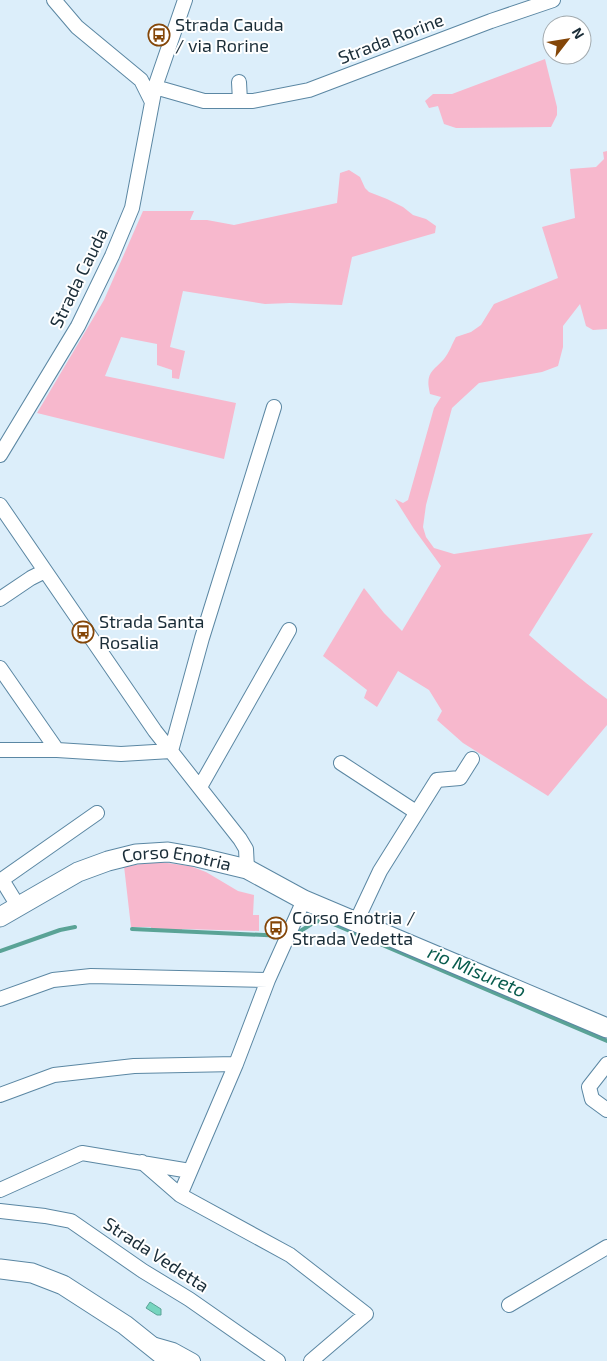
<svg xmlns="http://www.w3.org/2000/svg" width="607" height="1361" viewBox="0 0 607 1361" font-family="'Exo 2',sans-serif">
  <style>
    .green { fill: #f7b8cd }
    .water { fill: #76d5bf; stroke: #5aa396 }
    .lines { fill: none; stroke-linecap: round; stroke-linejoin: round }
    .stream { stroke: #5aa396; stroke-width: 4 }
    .minor-casing { stroke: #5b87a3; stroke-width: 16 }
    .secondary-casing { stroke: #5b87a3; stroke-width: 21 }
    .minor { stroke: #fff; stroke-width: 14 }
    .secondary { stroke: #fff; stroke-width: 19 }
    .labels { text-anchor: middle; stroke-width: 4; stroke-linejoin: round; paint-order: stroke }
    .poi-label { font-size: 18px; fill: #1a2d38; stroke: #fff; text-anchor: start }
    .street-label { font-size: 18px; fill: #1a2d38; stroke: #fff }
    .water-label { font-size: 19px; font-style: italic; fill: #095c4e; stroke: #fff }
  </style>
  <rect width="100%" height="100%" fill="#dceefa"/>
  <!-- green -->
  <path class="green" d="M 545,59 L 557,107 L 557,115 L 551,127 L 456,128 L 444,124 L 438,106 L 429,108 L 425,101 L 433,94 L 452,94 Z
    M 607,151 L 607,329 L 593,330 L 586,326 L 580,304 L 563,326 L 563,347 L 558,366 L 542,372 L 479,383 L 452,408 L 426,505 L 423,527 L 426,537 L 434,548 L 454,554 L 593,533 L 529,635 C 554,657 580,679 607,699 L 607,725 L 548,796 L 463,743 L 437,720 L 442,711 L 429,690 L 398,671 L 377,707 L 364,698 L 367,690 L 323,656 L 364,588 L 384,613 L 402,631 L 441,566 L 414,529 L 395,499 L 403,503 L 408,500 L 434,408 L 441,397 L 430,394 C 425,373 432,372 444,359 C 449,353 452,344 456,337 L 471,332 L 481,325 L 494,304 L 558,278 L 542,227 L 575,218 L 570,169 L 596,167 L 604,159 L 603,152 Z
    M 349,170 L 360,177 L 365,188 L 369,192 L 387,199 L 403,207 L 413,215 L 426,219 L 436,226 L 435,233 L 352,257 L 342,305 L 290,303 L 265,304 L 183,291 L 170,347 L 185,351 L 179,379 L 172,378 L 172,370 L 157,365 L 157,344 L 121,337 L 105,376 L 236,403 L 224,459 L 37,413 L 104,300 L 143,211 L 194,211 L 190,220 L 207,220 L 234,225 L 337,203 L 340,173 Z
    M 160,862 L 190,866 L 206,872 L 238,891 L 254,895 L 253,915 L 259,915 L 259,931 L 182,929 L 182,931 L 151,929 L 151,927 L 131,927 L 124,866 Z"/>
  <!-- water -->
  <path class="water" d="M 150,1302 L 161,1309 L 161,1315 L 157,1315 L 146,1308 Z"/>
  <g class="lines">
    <!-- stream -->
    <path class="stream" d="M 132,929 L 284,936
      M 293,934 C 305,931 312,920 324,920 L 607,1041
      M 0,951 L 60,930 L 75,927"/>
    <!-- minor casing -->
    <g class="minor-casing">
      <path id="minor" d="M 54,0 L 77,27 L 141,80 L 152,102
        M 239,82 L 240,101
        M 155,87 L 204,101 L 253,101 L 309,90 L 491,21 L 553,0
        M 0,455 L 78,326 L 112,256 L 132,208 L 155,87 L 185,0
        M 0,505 L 155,731 L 240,839 L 246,849 L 247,869
        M 0,599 L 31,578 L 45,571
        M 0,668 L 57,750
        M 0,750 L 57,750 L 121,754 L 171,751 L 202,638 L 274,407
        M 341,763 L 416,812
        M 200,787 L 289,630
        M 2,880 L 18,906
        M 0,881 L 97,813
        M 356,922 L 380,871 L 437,780 L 460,778 L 472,759
        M 0,999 L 53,980 L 91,976 L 268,980
        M 607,1064 L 589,1087 L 592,1099 L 607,1110
        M 0,1095 L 54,1075 L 134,1066 L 236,1064
        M 142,1162 L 180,1195 L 290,1255 L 366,1314 L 311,1361
        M 0,1190 L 82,1153 L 190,1171
        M 180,1195 L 236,1064 L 268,980 L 304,900
        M 0,1211 L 45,1216 L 71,1221 L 143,1271 L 189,1299 L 278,1361
        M 509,1305 L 607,1247
        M 152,1344 L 173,1350 L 193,1361"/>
    </g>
    <!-- secondary casing -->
    <g class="secondary-casing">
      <g id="secondary">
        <path id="s1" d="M 0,917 L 78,872 L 108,861 L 136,854 L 168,852 L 197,857 L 247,869 L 304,900 L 607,1028"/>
        <path d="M 0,1269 L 32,1273 L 63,1285 L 125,1325 L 170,1361"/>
      </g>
    </g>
    <!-- minor -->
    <use href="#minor" class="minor"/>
    <!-- secondary -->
    <use href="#secondary" class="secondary"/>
  </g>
  <!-- icons -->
  <defs>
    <g id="bus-ring" transform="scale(1.125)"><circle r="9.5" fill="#fff" stroke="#844608" stroke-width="1.5"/><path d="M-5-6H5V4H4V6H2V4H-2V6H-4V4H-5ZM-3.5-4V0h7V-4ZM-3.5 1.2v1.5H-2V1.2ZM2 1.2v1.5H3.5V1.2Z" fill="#844608"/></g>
  </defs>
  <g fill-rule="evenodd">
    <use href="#bus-ring" x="159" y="35"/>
    <use href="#bus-ring" x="83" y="632"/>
    <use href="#bus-ring" x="276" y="928"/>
  </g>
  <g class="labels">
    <!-- poi labels -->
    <g class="poi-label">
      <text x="175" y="31">Strada Cauda<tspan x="175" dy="21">/ via Rorine</tspan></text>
      <text x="99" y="628">Strada Santa<tspan x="99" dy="21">Rosalia</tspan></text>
      <text x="292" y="924">Corso Enotria /<tspan x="292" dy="21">Strada Vedetta</tspan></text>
    </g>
    <!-- street labels -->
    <g class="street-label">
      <text transform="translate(391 39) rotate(-21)" y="6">Strada Rorine</text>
      <text transform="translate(79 278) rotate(-64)" y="6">Strada Cauda</text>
      <text dy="6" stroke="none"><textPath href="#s1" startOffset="192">Corso Enotria</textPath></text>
      <text transform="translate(156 1255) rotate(33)" y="6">Strada Vedetta</text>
    </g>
    <!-- water labels -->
    <g class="water-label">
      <text transform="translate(477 971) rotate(23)" y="7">rio Misureto</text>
    </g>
  </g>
  <!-- north arrow -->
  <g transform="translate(567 40) rotate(59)"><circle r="24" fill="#ffffff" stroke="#a3abaf"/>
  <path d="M0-4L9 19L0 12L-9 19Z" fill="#844608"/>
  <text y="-8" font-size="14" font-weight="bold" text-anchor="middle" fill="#1a2d38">N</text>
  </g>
</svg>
